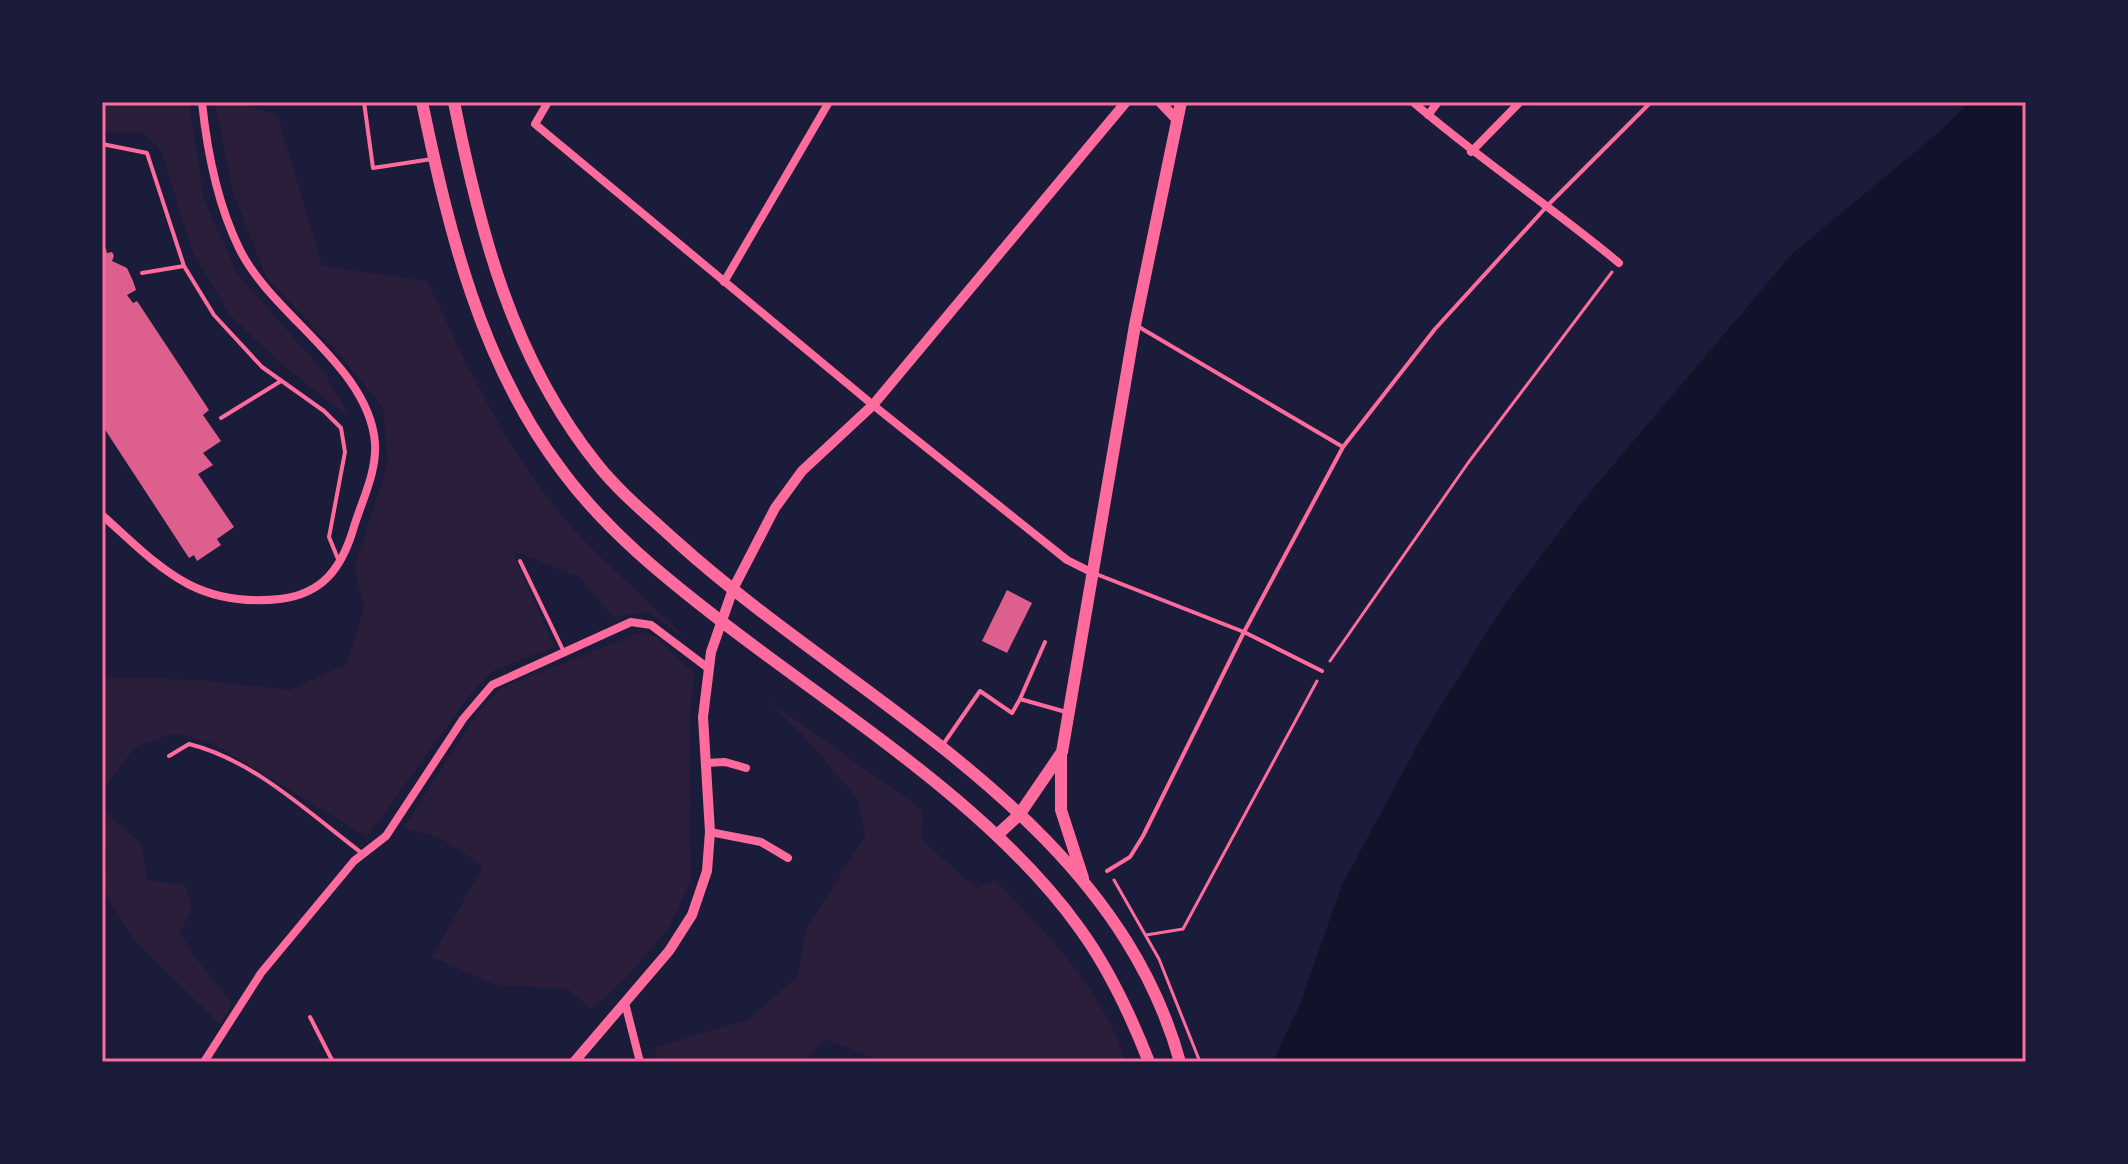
<svg xmlns="http://www.w3.org/2000/svg" width="2128" height="1164" viewBox="0 0 2128 1164" font-family="Karla,sans-serif">
  <style>
    .green { fill: #2a1e3b }
    .water { fill: #12122b }
    .building { fill: #dd5f8e }
    .lines { fill: none; stroke-linecap: round; stroke-linejoin: round }
    .path { stroke: #ff6b9d; stroke-width: 3 }
    .service { stroke: #ff6b9d; stroke-width: 4 }
    .minor { stroke: #ff6b9d; stroke-width: 8 }
    .tertiary { stroke: #ff6b9d; stroke-width: 10 }
    .trunk { stroke: #ff6b9d; stroke-width: 12 }
    .neatline { fill: none; stroke: #ff6b9d; stroke-width: 3 }
  </style>
  <rect width="100%" height="100%" fill="#1b1b3a"/>
  <!-- green -->
  <path class="green" d="M 102,102 L 189,102 L 204,200 L 238,275 L 323,371 L 349,417 L 280,363 L 230,315 L 193,253 L 161,150 L 142,133 L 102,132 Z
    M 215,102 L 240,102 L 278,116 L 322,266 L 427,281 C 466,363 508,455 569,524 C 606,565 649,601 688,640 L 648,612 L 614,617 L 579,577 L 512,550 L 554,647 L 493,671 L 468,697 L 367,837 L 214,744 L 175,733 L 135,747 L 102,791 L 102,684 L 106,677 L 199,680 L 289,690 L 347,664 L 364,608 L 354,568 L 388,463 L 383,408 L 341,356 L 266,277 L 233,192 Z
    M 641,632 L 656,637 L 694,673 L 689,730 L 691,880 L 667,930 L 624,980 L 591,1009 L 568,989 L 497,985 L 432,957 L 483,866 L 442,839 L 404,827 L 475,717 L 501,688 Z
    M 764,698 L 923,810 L 922,840 L 976,888 L 995,880 C 1045,932 1104,990 1125,1062 L 882,1062 L 826,1039 L 803,1062 L 660,1062 L 654,1048 L 749,1019 L 798,976 L 805,931 L 865,836 L 858,799 L 801,733 Z
    M 102,809 L 140,843 L 148,881 L 185,885 L 192,908 L 180,932 L 194,956 L 232,1004 L 220,1024 L 134,940 L 103,890 L 107,851 L 102,842 Z"/>
  <!-- water -->
  <path class="water" d="M 1969,102 L 2026,102 L 2026,1062 L 1273,1062 L 1300,1004 L 1342,885 L 1424,733 L 1502,608 L 1581,503 L 1792,254 L 1938,133 Z"/>
  <!-- building -->
  <path class="building" d="M 102,237 L 107,253 L 112,252 L 114,256 L 112,261 L 127,268 L 133,281 L 136,290 L 127,295 L 133,303 L 137,301 L 209,410 L 203,415 L 221,441 L 203,453 L 213,465 L 198,474 L 234,527 L 217,539 L 221,545 L 197,561 L 194,555 L 189,558 L 102,425 Z
    M 1007,590 L 1032,603 L 1007,653 L 982,641 Z"/>
  <g class="lines">
    <!-- path -->
    <path class="path" d="M 1330,661 L 1468,463 L 1612,272
      M 1114,880 L 1159,959 L 1200,1062
      M 1146,935 L 1183,929 L 1317,681"/>
    <!-- service -->
    <path class="service" d="M 364,102 L 373,168 L 432,159
      M 102,144 L 147,153 L 184,266 L 214,315 L 262,367 L 324,411 L 341,428 L 345,452 L 329,537 L 338,559
      M 142,273 L 184,266
      M 1139,327 L 1343,447
      M 221,418 L 281,381
      M 520,561 L 564,652
      M 1096,574 L 1244,632 L 1322,671
      M 1020,699 L 1045,642
      M 942,746 L 980,691 L 1012,713 L 1020,699 L 1066,712
      M 169,756 L 189,744 C 254,760 310,814 363,854
      M 1107,871 L 1130,857 L 1143,836 L 1244,632 L 1343,447 L 1435,329 L 1549,204 L 1651,102
      M 310,1017 L 333,1062"/>
    <!-- minor -->
    <path class="minor" d="M 548,102 L 535,124 L 873,405 L 1067,560 L 1093,573
      M 1413,102 C 1479,159 1552,207 1619,263
      M 1428,115 L 1438,102
      M 1471,152 L 1520,102
      M 724,282 L 829,102
      M 102,515 C 160,567 194,608 280,599 C 322,594 341,569 353,530 C 361,502 377,473 375,443 C 369,366 271,315 239,248 C 217,203 207,151 202,102
      M 706,763 L 725,762 L 746,768
      M 710,832 L 761,842 L 788,858
      M 625,1003 L 640,1062
      M 204,1062 L 261,973 L 354,861 L 386,836 L 463,719 L 492,685 L 631,622 L 651,625 L 708,668"/>
    <!-- tertiary -->
    <path class="tertiary" d="M 1160,102 L 1177,120
      M 574,1062 L 669,951 L 692,915 L 707,871 L 710,832 L 703,717 L 711,652 L 733,589 L 775,508 L 802,471 L 873,405 L 1126,102"/>
    <!-- trunk -->
    <path class="trunk" d="M 422,102 C 449,232 481,365 563,472 C 607,531 664,577 721,621 C 840,713 993,807 1080,929 C 1109,969 1131,1016 1149,1062
      M 454,102 C 480,232 512,358 597,464 C 620,493 650,517 677,542 C 853,701 1112,816 1180,1062
      M 1061,755 L 1061,810 L 1083,878
      M 997,835 L 1019,815 L 1062,752 L 1135,325 L 1181,102"/>
  </g>
  <!-- border -->
  <rect width="2128" height="1164" fill="none" stroke="#1b1b3a" stroke-width="208"/>
  <rect x="104" y="104" width="1920" height="956" class="neatline"/>
</svg>
